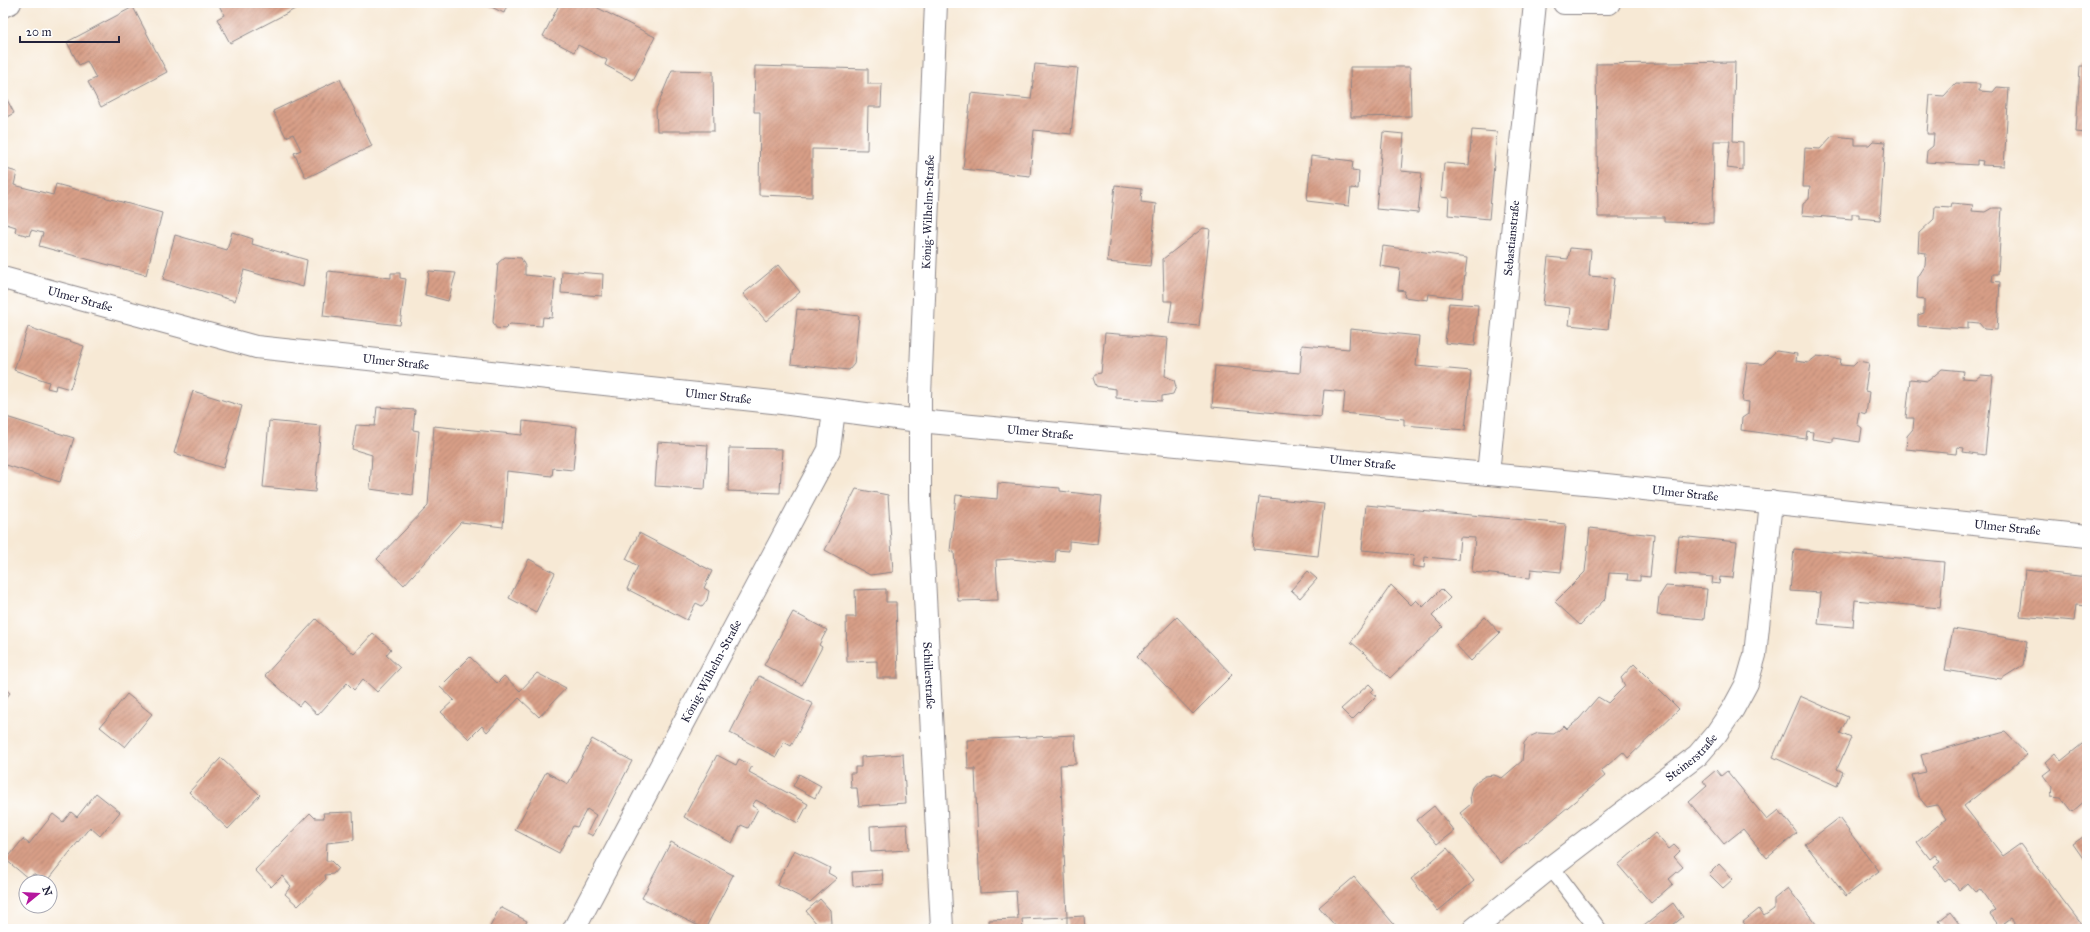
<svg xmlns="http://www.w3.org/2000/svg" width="2090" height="932" viewBox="0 0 2090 932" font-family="'IM FELL Great Primer',serif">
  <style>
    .building { fill: url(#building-hatch) }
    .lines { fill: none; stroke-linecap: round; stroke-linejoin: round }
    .lane-casing { stroke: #8c8688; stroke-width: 18 }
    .street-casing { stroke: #8c8688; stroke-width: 24 }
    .secondary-casing { stroke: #8c8688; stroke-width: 24 }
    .lane { stroke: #fff; stroke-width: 16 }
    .street { stroke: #fff; stroke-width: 22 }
    .secondary { stroke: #fff; stroke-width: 22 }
    .labels { text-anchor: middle; stroke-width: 3; stroke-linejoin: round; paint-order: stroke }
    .street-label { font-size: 12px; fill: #22223b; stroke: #fff }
  </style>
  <defs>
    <pattern id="building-hatch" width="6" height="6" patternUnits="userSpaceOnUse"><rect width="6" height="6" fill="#d89f87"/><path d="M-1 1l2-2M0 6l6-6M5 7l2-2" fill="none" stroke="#af8170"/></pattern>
  </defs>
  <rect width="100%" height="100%" fill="#fff"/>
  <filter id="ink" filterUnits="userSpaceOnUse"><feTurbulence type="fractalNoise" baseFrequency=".025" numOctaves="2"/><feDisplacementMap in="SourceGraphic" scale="8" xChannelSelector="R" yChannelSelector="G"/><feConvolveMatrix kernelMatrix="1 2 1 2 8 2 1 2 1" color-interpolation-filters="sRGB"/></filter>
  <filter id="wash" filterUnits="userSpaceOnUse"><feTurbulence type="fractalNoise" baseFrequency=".012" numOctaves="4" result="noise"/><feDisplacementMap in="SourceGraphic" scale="16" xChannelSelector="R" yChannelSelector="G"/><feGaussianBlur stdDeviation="0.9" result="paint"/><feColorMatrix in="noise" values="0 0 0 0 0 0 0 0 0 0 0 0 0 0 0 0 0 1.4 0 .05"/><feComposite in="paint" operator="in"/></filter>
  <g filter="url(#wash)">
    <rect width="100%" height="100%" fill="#f7e9d5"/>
    <g id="blocks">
      <!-- building -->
      <path class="building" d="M 218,3 L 292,3 L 295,9 L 230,43 L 217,19 L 224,15 Z
        M 483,3 L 508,3 L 504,13 Z
        M 560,3 L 588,3 L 655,37 L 633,80 L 605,65 L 607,60 L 578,45 L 574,52 L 543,36 Z
        M 133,7 L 167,72 L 101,107 L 88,82 L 96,78 L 87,61 L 79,65 L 67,42 Z
        M 1735,62 L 1733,141 L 1743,142 L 1743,170 L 1727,168 L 1730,141 L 1714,141 L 1713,223 L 1664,222 L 1664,217 L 1598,217 L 1596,64 Z
        M 1035,64 L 1078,68 L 1071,134 L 1034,130 L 1030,176 L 963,169 L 971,93 L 1031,99 Z
        M 755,66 L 868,69 L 868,84 L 882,84 L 881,107 L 868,107 L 867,150 L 812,149 L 812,197 L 759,195 L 760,112 L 754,112 Z
        M 2080,66 L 2087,66 L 2087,133 L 2076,132 Z
        M 1350,67 L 1410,67 L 1411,116 L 1351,117 Z
        M 672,70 L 713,71 L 714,131 L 657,131 L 656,109 Z
        M 340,79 L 372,146 L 306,178 L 294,153 L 301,150 L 293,134 L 286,137 L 273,111 Z
        M 1956,83 L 1980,84 L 1979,91 L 1993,92 L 1997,87 L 2009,88 L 2004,166 L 1982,165 L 1983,161 L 1977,160 L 1977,165 L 1926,162 L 1927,151 L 1933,146 L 1934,134 L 1927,134 L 1930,95 L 1944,96 Z
        M 3,92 L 14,113 L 3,119 Z
        M 1472,130 L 1497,132 L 1489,219 L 1448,215 L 1449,198 L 1441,197 L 1444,163 L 1469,165 Z
        M 1383,132 L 1404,134 L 1401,171 L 1422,173 L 1418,213 L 1376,209 Z
        M 1832,136 L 1855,138 L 1855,145 L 1869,145 L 1873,141 L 1885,142 L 1880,220 L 1859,218 L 1859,214 L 1852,214 L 1852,219 L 1802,215 L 1803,204 L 1809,199 L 1810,187 L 1803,187 L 1805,148 L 1820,149 Z
        M 1311,156 L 1353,161 L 1352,170 L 1359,171 L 1358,189 L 1351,188 L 1349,206 L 1307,201 Z
        M 3,168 L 17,172 L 14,185 L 53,195 L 56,184 L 162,213 L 146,275 L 39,246 L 43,233 L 31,230 L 29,236 L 15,232 L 16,227 L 3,223 Z
        M 1115,185 L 1142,188 L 1141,202 L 1156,204 L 1150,266 L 1107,262 Z
        M 1952,203 L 1973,205 L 1972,211 L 1985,212 L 1992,208 L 2002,208 L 1998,274 L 1993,274 L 1992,281 L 2000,282 L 1997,330 L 1984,329 L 1979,323 L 1968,322 L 1968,329 L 1918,326 L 1918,315 L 1924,313 L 1924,299 L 1917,298 L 1918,277 L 1925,266 L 1926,253 L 1918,252 L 1919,233 L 1934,219 L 1935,206 L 1951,207 Z
        M 1203,228 L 1210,229 L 1199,326 L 1169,323 L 1172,301 L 1164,301 L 1163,259 Z
        M 232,232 L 253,239 L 252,244 L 307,260 L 303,287 L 244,270 L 235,301 L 163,279 L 175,235 L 227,250 Z
        M 1383,246 L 1467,258 L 1462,298 L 1429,294 L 1428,300 L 1404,297 L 1405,291 L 1398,290 L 1400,269 L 1380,266 Z
        M 1570,248 L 1591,250 L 1589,276 L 1614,278 L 1608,329 L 1569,325 L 1571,308 L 1543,305 L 1548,257 L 1568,259 Z
        M 505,257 L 521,258 L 525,266 L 525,275 L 555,278 L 552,318 L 543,317 L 542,326 L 510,324 L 505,329 L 496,328 L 493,322 L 498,263 Z
        M 778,265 L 800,292 L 766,321 L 743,294 Z
        M 328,271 L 391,278 L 391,273 L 400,273 L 400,278 L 406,279 L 400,325 L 323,316 Z
        M 429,271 L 456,273 L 448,301 L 425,295 Z
        M 562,271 L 603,274 L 602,296 L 561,293 Z
        M 1449,303 L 1478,305 L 1475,346 L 1445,343 Z
        M 797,309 L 859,316 L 854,364 L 849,370 L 791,364 Z
        M 28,327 L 84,346 L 70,389 L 56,385 L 55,390 L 47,388 L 49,382 L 14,370 Z
        M 1350,329 L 1419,336 L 1416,366 L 1471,371 L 1465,430 L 1404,425 L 1404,419 L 1343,413 L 1345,392 L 1324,390 L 1321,417 L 1212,407 L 1215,366 L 1300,373 L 1302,345 L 1349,349 Z
        M 1105,333 L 1168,338 L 1165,376 L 1174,380 L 1176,387 L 1173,394 L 1162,396 L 1162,401 L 1116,398 L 1116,389 L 1096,386 L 1093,378 L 1095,374 L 1101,373 Z
        M 1776,351 L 1797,354 L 1796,361 L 1808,363 L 1817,356 L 1841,359 L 1840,365 L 1853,366 L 1858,361 L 1869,363 L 1865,391 L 1869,392 L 1866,414 L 1859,412 L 1857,424 L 1862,428 L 1860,442 L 1833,438 L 1833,442 L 1812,439 L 1813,432 L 1807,431 L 1806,439 L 1741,430 L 1742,418 L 1748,414 L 1749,402 L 1742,401 L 1747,363 L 1763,364 Z
        M 1942,369 L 1963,371 L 1962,378 L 1976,379 L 1981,375 L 1993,376 L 1985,455 L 1963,452 L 1964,448 L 1957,447 L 1956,454 L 1906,449 L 1907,436 L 1913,429 L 1914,418 L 1906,418 L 1910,379 L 1928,381 Z
        M 193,391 L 242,406 L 223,468 L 174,453 Z
        M 377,407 L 415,410 L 413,430 L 419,431 L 413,495 L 370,489 L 372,455 L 352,449 L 356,425 L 375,426 Z
        M 3,416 L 74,438 L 60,482 L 3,464 Z
        M 269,421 L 321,426 L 315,492 L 263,487 Z
        M 523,421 L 577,427 L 573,470 L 553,468 L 552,476 L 507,471 L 503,527 L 461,522 L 404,585 L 377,559 L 428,506 L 434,426 L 522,435 Z
        M 658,442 L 708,445 L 705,489 L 655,486 Z
        M 729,448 L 782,449 L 780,493 L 728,491 Z
        M 998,483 L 1060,488 L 1060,491 L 1102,496 L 1097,544 L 1069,541 L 1069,551 L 1056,550 L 1055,563 L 1011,559 L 996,560 L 998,600 L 958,601 L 954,552 L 950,551 L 956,495 L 997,499 Z
        M 856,489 L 888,495 L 893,572 L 870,575 L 825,550 Z
        M 1259,497 L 1324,504 L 1318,556 L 1253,549 Z
        M 1366,505 L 1566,524 L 1561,572 L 1531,569 L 1530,578 L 1472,572 L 1475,538 L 1460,537 L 1458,560 L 1425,557 L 1424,568 L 1412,566 L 1414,555 L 1362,550 Z
        M 1590,528 L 1654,535 L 1650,577 L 1640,576 L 1640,581 L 1627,580 L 1628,574 L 1609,573 L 1606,598 L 1580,625 L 1555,602 L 1585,572 Z
        M 639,533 L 712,571 L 704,588 L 709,591 L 707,600 L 702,606 L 696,603 L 687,620 L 627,589 L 638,566 L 626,559 Z
        M 1679,536 L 1737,542 L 1733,578 L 1720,577 L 1719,584 L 1712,583 L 1713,577 L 1675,574 Z
        M 1794,549 L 1944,562 L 1940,608 L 1855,600 L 1853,627 L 1818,624 L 1821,593 L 1790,591 Z
        M 529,559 L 555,573 L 536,612 L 509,598 Z
        M 2025,570 L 2087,577 L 2087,606 L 2076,605 L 2074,621 L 2020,616 Z
        M 1308,571 L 1317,579 L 1300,598 L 1291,590 Z
        M 1391,585 L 1411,605 L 1416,600 L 1423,607 L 1441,589 L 1450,598 L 1432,616 L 1443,627 L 1390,678 L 1363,652 L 1351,642 Z
        M 1666,586 L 1707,589 L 1704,619 L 1657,615 L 1659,597 Z
        M 886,589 L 886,602 L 896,602 L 898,678 L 877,678 L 877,661 L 847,662 L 846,617 L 856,617 L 855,590 Z
        M 793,612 L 827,630 L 819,645 L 822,647 L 802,685 L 764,665 Z
        M 1177,617 L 1232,675 L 1193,714 L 1137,656 Z
        M 1485,617 L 1500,633 L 1471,661 L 1456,645 Z
        M 316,619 L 354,654 L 373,633 L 391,649 L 386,655 L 400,668 L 377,692 L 363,679 L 354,690 L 347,683 L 318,715 L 303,701 L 299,706 L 265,675 Z
        M 1953,629 L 2027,641 L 2023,665 L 2001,679 L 1945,670 Z
        M 470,657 L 497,683 L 504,676 L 520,691 L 537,673 L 566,688 L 539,717 L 519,698 L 487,732 L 482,726 L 469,739 L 441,712 L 454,700 L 440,687 Z
        M 1634,664 L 1679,709 L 1628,758 L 1623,752 L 1601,771 L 1605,776 L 1501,863 L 1460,813 L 1471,804 L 1470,796 L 1472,787 L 1477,781 L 1485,776 L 1494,775 L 1502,778 L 1522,761 L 1524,743 L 1529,737 L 1538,733 L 1554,734 L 1564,726 L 1567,729 L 1579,719 L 1598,697 L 1608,703 L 1625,686 L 1621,678 Z
        M 759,676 L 813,704 L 791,746 L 784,742 L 776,757 L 730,733 Z
        M 1369,684 L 1374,689 L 1371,692 L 1376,696 L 1352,720 L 1341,709 Z
        M 3,687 L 10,693 L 3,702 Z
        M 127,694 L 152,714 L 125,747 L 100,727 Z
        M 1800,696 L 1848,717 L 1840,733 L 1851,738 L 1837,769 L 1843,772 L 1837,786 L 1773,757 Z
        M 2005,732 L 2027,755 L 1964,806 L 2003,856 L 2020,844 L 2085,929 L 2019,929 L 2011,919 L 2000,927 L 1990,914 L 1995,910 L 1980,889 L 1975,892 L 1967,883 L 1959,890 L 1949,878 L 1945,881 L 1934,866 L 1940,862 L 1935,855 L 1930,859 L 1917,842 L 1946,819 L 1937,805 L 1927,807 L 1918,796 L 1912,775 L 1926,772 L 1921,755 Z
        M 1075,735 L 1076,764 L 1060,765 L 1067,917 L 1022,919 L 1023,929 L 990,929 L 989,920 L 1018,919 L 1016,891 L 980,893 L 975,769 L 968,769 L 967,740 Z
        M 592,739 L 632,761 L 593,836 L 587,833 L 596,815 L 587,809 L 577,827 L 573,826 L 559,853 L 515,830 L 546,772 L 568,784 Z
        M 2087,740 L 2087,799 L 2072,812 L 2061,798 L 2051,797 L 2052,787 L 2043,775 L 2051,769 L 2045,762 L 2055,753 L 2061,761 Z
        M 903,754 L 906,803 L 859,806 L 857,788 L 851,788 L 850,773 L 855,773 L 855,767 L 861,767 L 861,757 Z
        M 717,755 L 736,765 L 739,759 L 752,766 L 749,772 L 808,804 L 798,823 L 756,800 L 752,806 L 758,809 L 748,828 L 741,825 L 732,843 L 684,817 Z
        M 221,758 L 260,795 L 228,829 L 189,792 Z
        M 1716,770 L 1721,776 L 1727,771 L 1767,820 L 1779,810 L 1797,833 L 1767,858 L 1743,829 L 1724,844 L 1689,802 L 1707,786 L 1703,781 Z
        M 799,774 L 821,786 L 815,798 L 793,786 Z
        M 96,793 L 120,812 L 100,836 L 90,827 L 46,882 L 33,874 L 29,879 L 6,860 L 23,839 L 29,844 L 53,814 L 63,822 L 71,812 L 77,817 Z
        M 1434,806 L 1454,831 L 1437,844 L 1417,820 Z
        M 353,812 L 354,840 L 327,843 L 326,861 L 331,861 L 338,868 L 333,874 L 325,875 L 326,879 L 298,906 L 285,894 L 291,886 L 282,876 L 271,887 L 255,870 L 310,813 L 315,818 L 324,818 L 323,813 Z
        M 1839,818 L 1879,871 L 1846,896 L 1805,844 Z
        M 907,824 L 909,850 L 871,852 L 870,826 Z
        M 1655,833 L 1669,849 L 1674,845 L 1680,851 L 1674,857 L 1683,867 L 1669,879 L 1673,884 L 1651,903 L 1618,865 Z
        M 2087,834 L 2087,864 L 2073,844 Z
        M 671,842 L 733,875 L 705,929 L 642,898 Z
        M 1447,848 L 1474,881 L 1438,911 L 1411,879 Z
        M 794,850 L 830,868 L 828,873 L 837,878 L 810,902 L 777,885 Z
        M 1719,864 L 1733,879 L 1723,888 L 1709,874 Z
        M 882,870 L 883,884 L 853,886 L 852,872 Z
        M 1354,877 L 1398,929 L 1336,929 L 1337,928 L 1319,907 Z
        M 1788,888 L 1820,929 L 1747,929 L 1748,928 L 1743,922 L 1759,909 L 1764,916 L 1774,909 L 1774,899 Z
        M 820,899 L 830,910 L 831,923 L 817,924 L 806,911 Z
        M 1673,903 L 1683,917 L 1668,929 L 1640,929 Z
        M 500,907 L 527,921 L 523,929 L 489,929 Z
        M 1950,912 L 1963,929 L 1945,929 L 1939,921 Z
        M 1084,916 L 1085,929 L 1067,929 L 1067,917 Z"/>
    </g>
  </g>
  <g filter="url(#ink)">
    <use href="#blocks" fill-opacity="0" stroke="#8c8688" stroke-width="1"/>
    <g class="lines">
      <!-- lane casing -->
      <g class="lane-casing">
        <path id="lane" d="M 1551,867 L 1598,929"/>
      </g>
      <!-- street casing -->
      <g class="street-casing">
        <g id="street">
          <path id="s1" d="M 936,3 L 920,396 L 920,499 L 942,929"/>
          <path d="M 1564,3 L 1609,3"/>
          <path d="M 3,6 L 10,3"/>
          <path id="s2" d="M 1488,474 L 1535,3"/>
          <path id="s3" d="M 574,929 L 829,450 L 834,410"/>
          <path id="s4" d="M 1474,929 L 1551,867 L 1698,755 L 1716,734 L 1733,709 L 1747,683 L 1755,655 L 1771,502"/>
        </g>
      </g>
      <!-- secondary casing -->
      <g class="secondary-casing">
        <g id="secondary">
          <path id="s5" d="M 3,278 L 256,347 L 782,403 L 919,421 L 1606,485 L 2087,536"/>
        </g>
      </g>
      <!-- lane -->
      <use href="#lane" class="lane"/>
      <!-- street -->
      <use href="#street" class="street"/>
      <!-- secondary -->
      <use href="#secondary" class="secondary"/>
    </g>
  </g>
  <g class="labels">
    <!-- street labels -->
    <g class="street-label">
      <text transform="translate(928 212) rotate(-88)" y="4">König-Wilhelm-Straße</text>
      <text dy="4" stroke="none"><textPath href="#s2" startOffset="237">Sebastianstraße</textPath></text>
      <text dy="4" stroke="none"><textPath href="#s5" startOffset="80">Ulmer Straße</textPath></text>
      <text dy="4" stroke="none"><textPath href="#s5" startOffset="403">Ulmer Straße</textPath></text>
      <text dy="4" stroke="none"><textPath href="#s5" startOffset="727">Ulmer Straße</textPath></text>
      <text dy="4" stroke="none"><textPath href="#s5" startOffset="1051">Ulmer Straße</textPath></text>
      <text dy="4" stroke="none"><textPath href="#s5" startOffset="1375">Ulmer Straße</textPath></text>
      <text dy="4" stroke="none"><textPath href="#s5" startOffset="1699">Ulmer Straße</textPath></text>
      <text dy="4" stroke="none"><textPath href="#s5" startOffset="2023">Ulmer Straße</textPath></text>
      <text dy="4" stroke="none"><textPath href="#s3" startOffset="292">König-Wilhelm-Straße</textPath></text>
      <text dy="4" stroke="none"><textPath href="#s1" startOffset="673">Schillerstraße</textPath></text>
      <text dy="4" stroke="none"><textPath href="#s4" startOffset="277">Steinerstraße</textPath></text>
    </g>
  </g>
  <!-- margin -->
  <rect width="2090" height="932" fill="none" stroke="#fff" stroke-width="16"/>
  <!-- north arrow -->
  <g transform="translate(38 894) rotate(72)"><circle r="19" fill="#ffffff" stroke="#a7a7b1"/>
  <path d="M0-3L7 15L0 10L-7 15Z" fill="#b5179e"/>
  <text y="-6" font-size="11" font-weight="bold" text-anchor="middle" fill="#22223b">N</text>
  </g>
  <!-- scale -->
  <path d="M20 36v6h99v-6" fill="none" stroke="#22223b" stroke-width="2"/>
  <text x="26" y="36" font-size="12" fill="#22223b" stroke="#ffffff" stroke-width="3" paint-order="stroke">20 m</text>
</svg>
